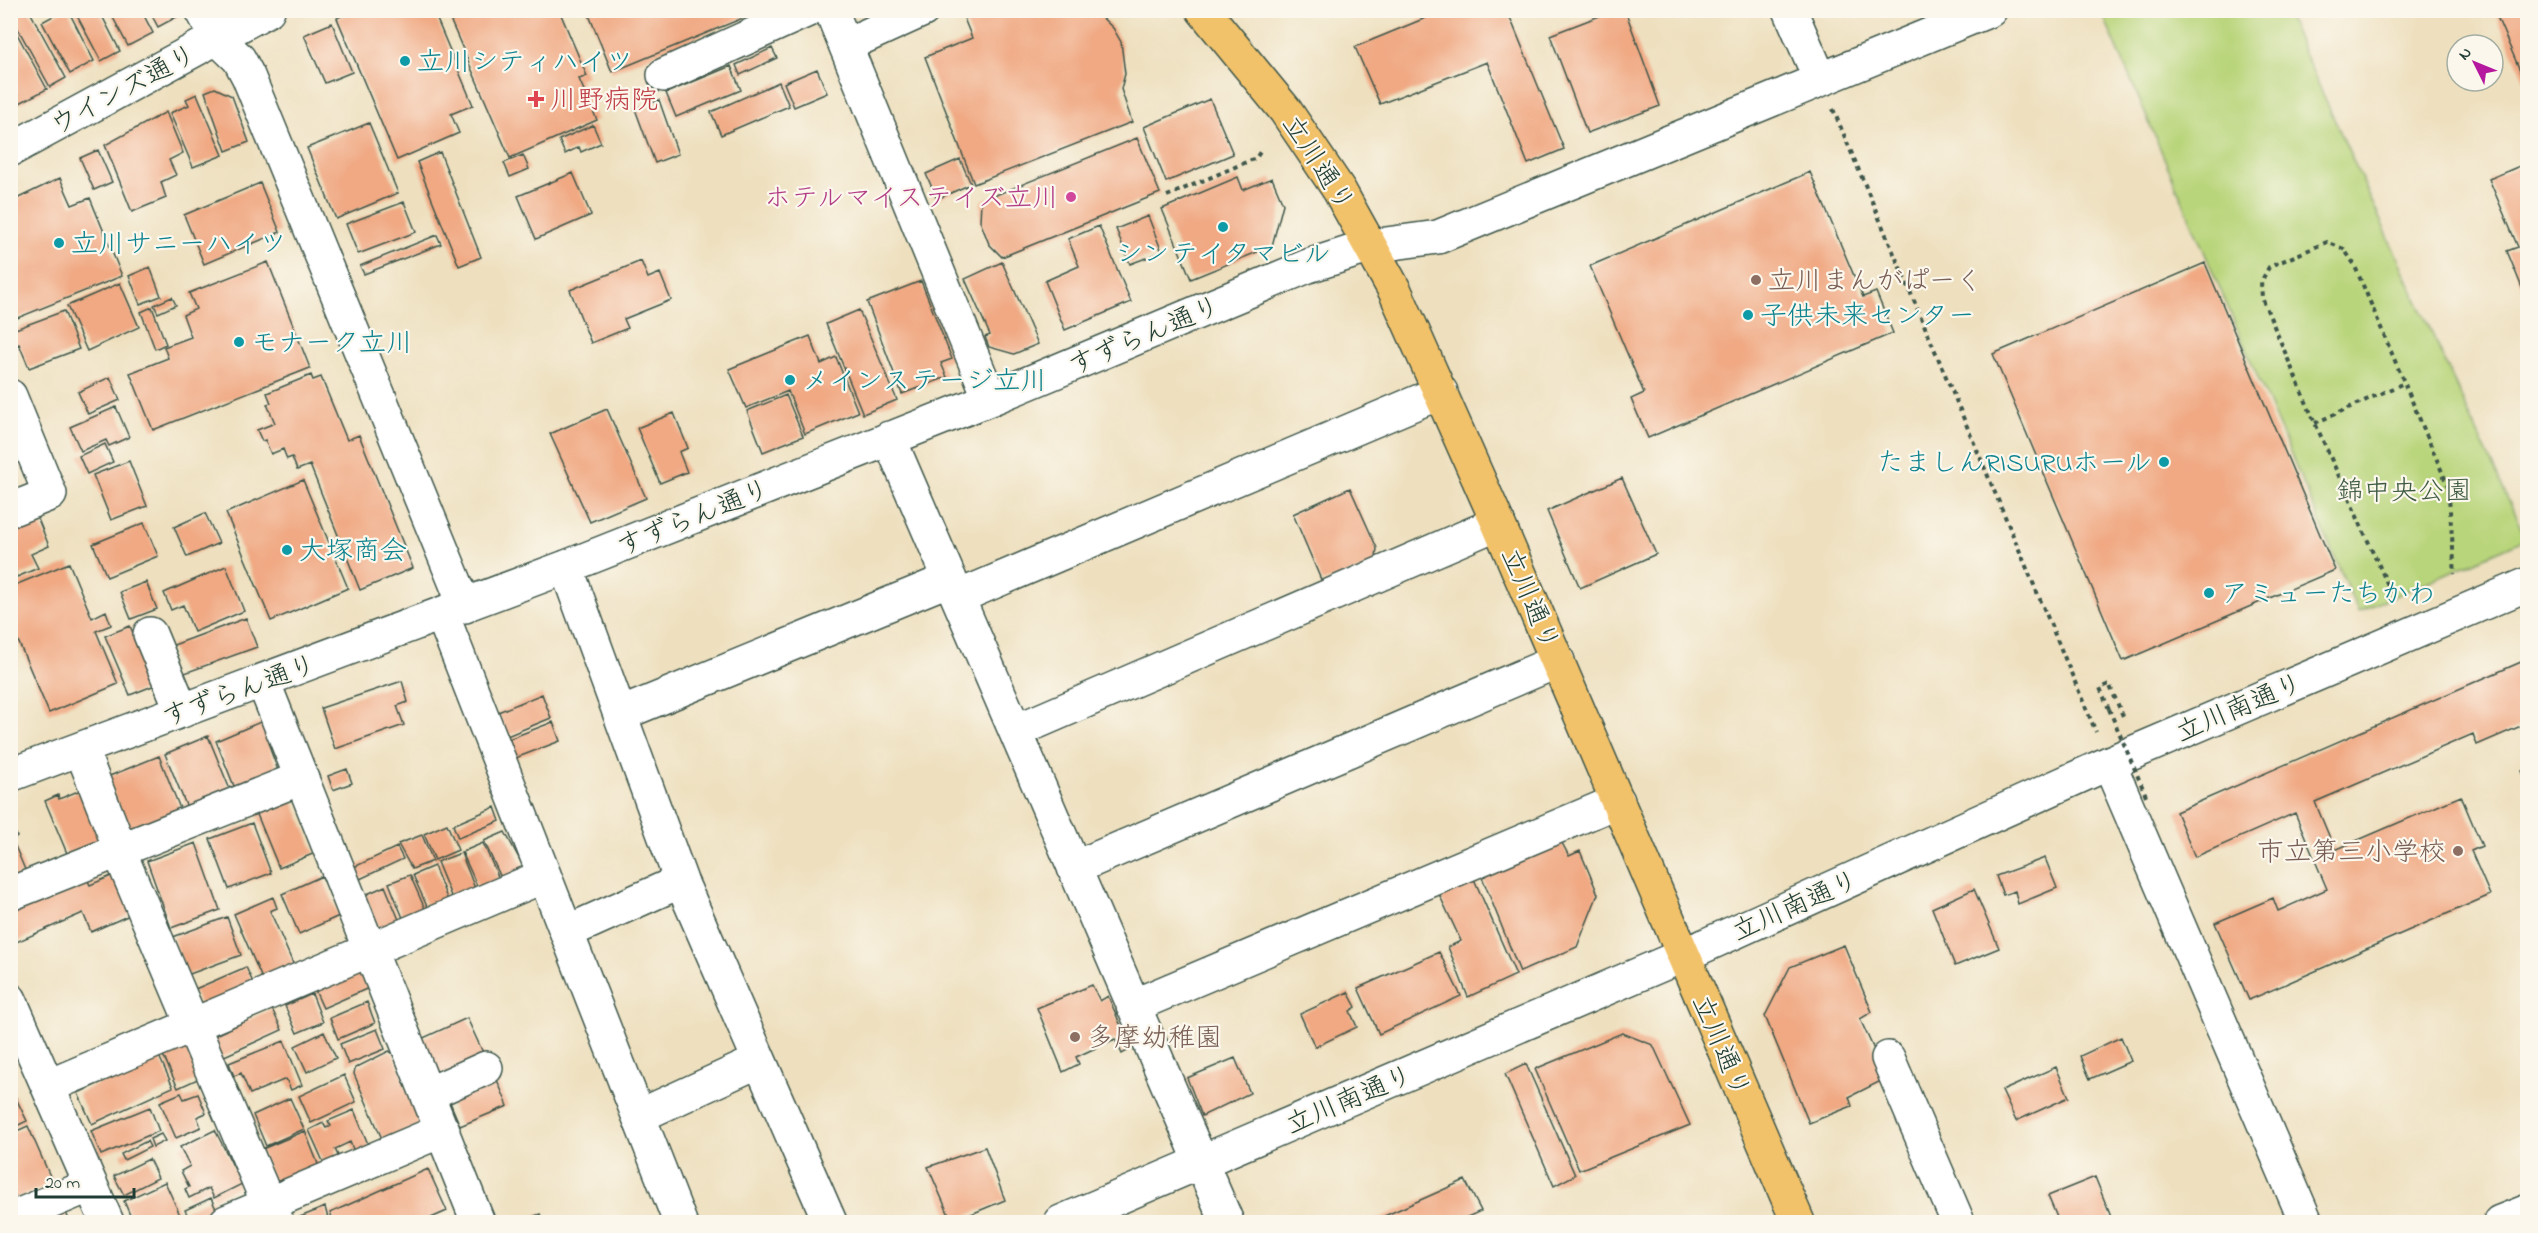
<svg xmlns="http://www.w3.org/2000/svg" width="2538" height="1233" viewBox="0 0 2538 1233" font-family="'Indie Flower','Klee One',sans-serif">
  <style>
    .green { fill: #b9d57b; stroke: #6c8958; stroke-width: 1.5 }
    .building { fill: #f0a983 }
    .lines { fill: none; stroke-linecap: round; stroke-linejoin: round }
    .minor-casing { stroke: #3e5549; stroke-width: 36 }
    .major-casing { stroke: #3e5549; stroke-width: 36 }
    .path { stroke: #3e5549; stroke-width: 4; stroke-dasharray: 4.5 4.5; stroke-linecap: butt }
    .minor { stroke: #fff; stroke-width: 33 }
    .major { stroke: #f2c26a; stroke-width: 33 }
    .path-bridge { stroke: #3e5549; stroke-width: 4; stroke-dasharray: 4.5 4.5; stroke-linecap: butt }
    .culture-dot { fill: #0f9aa8; stroke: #fbf7ec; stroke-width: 2 }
    .health-dot { fill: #e0444e; stroke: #fbf7ec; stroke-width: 2 }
    .hotel-dot { fill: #d1479c; stroke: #fbf7ec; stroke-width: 2 }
    .education-dot { fill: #8d6e63; stroke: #fbf7ec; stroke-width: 2 }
    .labels { text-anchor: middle; stroke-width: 4.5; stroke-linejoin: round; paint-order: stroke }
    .culture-label { font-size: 27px; fill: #0d838f; stroke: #fbf7ec; text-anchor: start }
    .street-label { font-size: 27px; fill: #1f3d34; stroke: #fbf7ec }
    .health-label { font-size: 27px; fill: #be3a42; stroke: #fbf7ec; text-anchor: start }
    .hotel-label { font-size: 27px; fill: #b23c85; stroke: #fbf7ec; text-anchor: end }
    .education-label { font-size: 27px; fill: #785e54; stroke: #fbf7ec; text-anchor: start }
    .park-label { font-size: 27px; fill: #3e5b42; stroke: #fbf7ec }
  </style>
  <rect width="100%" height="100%" fill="#fbf7ec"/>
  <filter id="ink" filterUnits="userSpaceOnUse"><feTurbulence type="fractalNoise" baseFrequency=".0167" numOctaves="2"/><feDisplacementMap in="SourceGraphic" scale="12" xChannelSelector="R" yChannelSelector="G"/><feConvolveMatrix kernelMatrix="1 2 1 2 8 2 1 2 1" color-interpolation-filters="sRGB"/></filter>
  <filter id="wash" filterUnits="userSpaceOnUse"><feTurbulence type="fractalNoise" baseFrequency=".008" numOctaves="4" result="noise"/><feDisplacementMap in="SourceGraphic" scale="24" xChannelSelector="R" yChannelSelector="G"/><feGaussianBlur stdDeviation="1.35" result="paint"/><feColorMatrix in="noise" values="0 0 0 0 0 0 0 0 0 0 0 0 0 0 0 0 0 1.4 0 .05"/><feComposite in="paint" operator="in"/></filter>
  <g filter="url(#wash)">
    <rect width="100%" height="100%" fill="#eee0bf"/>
    <!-- green -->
    <path class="green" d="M 2118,11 L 2285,11 L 2526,539 L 2358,612 L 2104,17 Z"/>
    <g id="blocks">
      <!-- building -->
      <path class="building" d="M 21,10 L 29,10 L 66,78 L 50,87 L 11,16 Z
        M 64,10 L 68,10 L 94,61 L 70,74 L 42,22 Z
        M 74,10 L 99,10 L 120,51 L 101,61 Z
        M 109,10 L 141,10 L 153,33 L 128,46 Z
        M 149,10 L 182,10 L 184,13 L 158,27 Z
        M 354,10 L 433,10 L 473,105 L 451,114 L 459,133 L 397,160 L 337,18 Z
        M 446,10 L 559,10 L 587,76 L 579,79 L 597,120 L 510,158 Z
        M 587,10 L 760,10 L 760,11 L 612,72 Z
        M 978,10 L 1094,10 L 1113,28 L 1121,42 L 1125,74 L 1121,89 L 1132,122 L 974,184 L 925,57 L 972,38 L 963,16 Z
        M 1445,10 L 1507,10 L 1564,149 L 1528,164 L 1487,62 L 1380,104 L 1355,47 Z
        M 1615,10 L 1625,10 L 1660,106 L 1587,133 L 1550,35 Z
        M 2494,10 L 2528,10 L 2528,89 Z
        M 10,21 L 47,89 L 10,108 L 10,84 L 18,96 L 10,81 Z
        M 332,23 L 352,72 L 325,83 L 304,35 Z
        M 772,48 L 777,58 L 740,75 L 736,65 Z
        M 731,66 L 741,90 L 676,117 L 666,93 Z
        M 817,69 L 827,93 L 794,107 L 784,83 Z
        M 779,82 L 789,106 L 721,135 L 711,112 Z
        M 215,88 L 232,96 L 249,142 L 226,151 L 205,92 Z
        M 197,94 L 223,155 L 193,167 L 170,113 L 189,105 L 186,99 Z
        M 1210,99 L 1233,154 L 1166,182 L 1144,127 Z
        M 659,100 L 678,154 L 655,163 L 635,109 Z
        M 166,112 L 183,153 L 169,160 L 176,175 L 161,182 L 166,198 L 132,212 L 105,145 Z
        M 369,123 L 398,193 L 336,219 L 307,148 Z
        M 593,125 L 601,143 L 581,152 L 579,147 L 565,154 L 559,140 Z
        M 1137,138 L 1160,193 L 1002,257 L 989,244 L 980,221 L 981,201 Z
        M 98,150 L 112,182 L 94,190 L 80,158 Z
        M 440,152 L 481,257 L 459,266 L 417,162 Z
        M 523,155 L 529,169 L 510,177 L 504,163 Z
        M 960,159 L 971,184 L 937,199 L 926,174 Z
        M 2527,163 L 2527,300 L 2507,251 L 2518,247 L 2489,179 Z
        M 1810,172 L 1863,297 L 1876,292 L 1893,333 L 1648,438 L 1631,399 L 1644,393 L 1590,266 Z
        M 573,173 L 591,215 L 536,239 L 518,196 Z
        M 1238,177 L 1243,190 L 1272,178 L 1283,204 L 1272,246 L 1191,279 L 1162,209 Z
        M 60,178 L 72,205 L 90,198 L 122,276 L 10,321 L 10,202 Z
        M 260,183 L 280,232 L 204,264 L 184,215 Z
        M 404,202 L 416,232 L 358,254 L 346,224 Z
        M 1148,216 L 1162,252 L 1130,264 L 1116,229 Z
        M 1099,226 L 1131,302 L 1065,330 L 1045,281 L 1079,266 L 1068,239 Z
        M 437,235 L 441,244 L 364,274 L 360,266 Z
        M 641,261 L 648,278 L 660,273 L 671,300 L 624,319 L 628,328 L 591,343 L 570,290 Z
        M 268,262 L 310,368 L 153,430 L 130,373 L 168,358 L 164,347 L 191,337 L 183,315 L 196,309 L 189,293 Z
        M 1002,262 L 1038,344 L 1014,354 L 989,347 L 985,337 L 990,335 L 965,279 Z
        M 2205,263 L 2335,570 L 2123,661 L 1993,354 Z
        M 150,267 L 161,296 L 140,304 L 129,276 Z
        M 921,281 L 952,359 L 941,363 L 947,377 L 902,394 L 867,302 Z
        M 120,283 L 139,327 L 87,351 L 67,306 Z
        M 172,297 L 176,305 L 158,313 L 154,305 Z
        M 152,307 L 166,344 L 155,349 L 141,312 Z
        M 859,310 L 897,400 L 863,414 L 826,324 Z
        M 64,311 L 79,349 L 29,368 L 19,344 L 10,348 L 10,331 Z
        M 810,336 L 821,364 L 836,357 L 858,412 L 805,434 L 788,391 L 746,408 L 729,369 Z
        M 311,375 L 313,380 L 321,377 L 347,440 L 359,435 L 413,568 L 360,590 L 310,465 L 297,470 L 292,457 L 287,459 L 283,449 L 271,454 L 265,440 L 262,441 L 257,430 L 275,423 L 267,404 L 271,403 L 267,393 Z
        M 110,377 L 120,400 L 88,414 L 78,392 Z
        M 786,395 L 803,436 L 763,452 L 747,411 Z
        M 116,407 L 129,437 L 109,446 L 106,440 L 81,451 L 70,427 Z
        M 607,409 L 646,498 L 590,522 L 550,434 Z
        M 674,413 L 688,448 L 679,452 L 687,472 L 660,483 L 637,428 Z
        M 105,444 L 113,462 L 87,474 L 79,456 Z
        M 129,461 L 147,506 L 111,520 L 93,475 Z
        M 1622,478 L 1656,554 L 1580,588 L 1547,511 Z
        M 303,480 L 348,588 L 271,621 L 226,513 Z
        M 1350,488 L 1377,548 L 1375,565 L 1322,582 L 1293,514 Z
        M 205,513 L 219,543 L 187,557 L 174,527 Z
        M 36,514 L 49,546 L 31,554 L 38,568 L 17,577 L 10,563 L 10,529 L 15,527 L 14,524 Z
        M 144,523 L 158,556 L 107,577 L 93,544 Z
        M 69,563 L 92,618 L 106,611 L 111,625 L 96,631 L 118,684 L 49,713 L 10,622 L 10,587 Z
        M 226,566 L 244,611 L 194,632 L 183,605 L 171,610 L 164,593 Z
        M 146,582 L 157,609 L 131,619 L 120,592 Z
        M 246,618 L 257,647 L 185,673 L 180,670 L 171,646 Z
        M 130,626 L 155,685 L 130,695 L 105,636 Z
        M 2528,659 L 2528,723 L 2477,745 L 2473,734 L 2315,802 L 2335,850 L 2461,796 L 2482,846 L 2471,851 L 2490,895 L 2249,1000 L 2215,923 L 2273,898 L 2278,911 L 2327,889 L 2295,813 L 2195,857 L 2176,812 Z
        M 402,681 L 408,702 L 397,706 L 404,725 L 335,749 L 321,708 Z
        M 542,694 L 551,718 L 507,736 L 498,712 Z
        M 265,720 L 276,746 L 270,749 L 279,773 L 236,791 L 216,741 Z
        M 553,722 L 560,741 L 513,759 L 506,740 Z
        M 208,736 L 231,792 L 188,810 L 165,754 Z
        M 159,756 L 181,811 L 129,832 L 107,777 Z
        M 347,769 L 352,783 L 333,790 L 328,776 Z
        M 2527,769 L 2527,783 L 2522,771 Z
        M 83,789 L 106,842 L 69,858 L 45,801 L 58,795 L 59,799 Z
        M 292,798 L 315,853 L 279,868 L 256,812 Z
        M 495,807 L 500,821 L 458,838 L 453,825 Z
        M 11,820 L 17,837 L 12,839 L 26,872 L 10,879 Z
        M 252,823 L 271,873 L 229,889 L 210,839 Z
        M 447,824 L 458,850 L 435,860 L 424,834 Z
        M 505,832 L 523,866 L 521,876 L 503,882 L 484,841 Z
        M 422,835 L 433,861 L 412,869 L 398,844 Z
        M 1561,841 L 1569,856 L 1580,851 L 1598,894 L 1577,947 L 1520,972 L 1482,877 Z
        M 196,843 L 220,910 L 171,928 L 147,861 Z
        M 483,843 L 500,881 L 479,890 L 462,852 Z
        M 397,847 L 403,859 L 360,879 L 354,867 Z
        M 461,853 L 476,891 L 453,901 L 437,862 Z
        M 2045,858 L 2057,888 L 2018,904 L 2015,891 L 2003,895 L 1996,876 Z
        M 434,866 L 449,903 L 429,911 L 413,875 Z
        M 116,874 L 132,914 L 91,932 L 83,913 L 12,944 L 10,912 L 87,879 L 90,885 Z
        M 410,875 L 425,909 L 403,918 L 389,883 Z
        M 322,876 L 339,916 L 299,934 L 282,894 Z
        M 1474,879 L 1516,975 L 1468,997 L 1448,947 L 1461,941 L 1439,894 Z
        M 385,886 L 400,922 L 380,931 L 365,895 Z
        M 1974,889 L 1999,948 L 1955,966 L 1932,908 Z
        M 273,897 L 277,908 L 270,911 L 295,968 L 263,981 L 234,914 Z
        M 227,917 L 241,955 L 187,975 L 173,937 Z
        M 1844,945 L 1872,1012 L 1860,1019 L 1887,1078 L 1849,1097 L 1852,1106 L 1809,1123 L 1765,1016 L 1790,967 Z
        M 1439,952 L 1461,996 L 1379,1034 L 1358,988 Z
        M 361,965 L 371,987 L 323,1008 L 313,986 Z
        M 246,967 L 255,987 L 202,1010 L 193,990 Z
        M 1092,985 L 1100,1001 L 1108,996 L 1131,1049 L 1122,1054 L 1115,1039 L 1076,1057 L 1079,1064 L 1063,1072 L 1037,1008 Z
        M 1348,992 L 1356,1007 L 1350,1011 L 1357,1027 L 1315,1047 L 1300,1014 Z
        M 312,994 L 323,1022 L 297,1033 L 285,1006 Z
        M 367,1002 L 375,1023 L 338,1039 L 330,1018 Z
        M 272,1009 L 282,1030 L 220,1058 L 211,1037 Z
        M 467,1018 L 486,1059 L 439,1079 L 421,1039 Z
        M 377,1029 L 385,1049 L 348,1064 L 340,1044 Z
        M 324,1032 L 336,1058 L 307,1072 L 295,1046 Z
        M 1622,1033 L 1653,1045 L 1690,1125 L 1579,1170 L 1535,1069 Z
        M 2121,1037 L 2131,1061 L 2090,1079 L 2080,1056 Z
        M 284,1041 L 302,1085 L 291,1090 L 286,1079 L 250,1094 L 241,1073 L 234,1076 L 229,1063 Z
        M 185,1045 L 200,1078 L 178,1088 L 163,1055 Z
        M 389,1051 L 394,1054 L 424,1124 L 383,1141 L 354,1074 L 355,1068 Z
        M 159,1056 L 173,1087 L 92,1124 L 78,1093 Z
        M 1235,1058 L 1250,1093 L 1202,1116 L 1187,1078 Z
        M 1526,1064 L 1575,1175 L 1554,1186 L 1505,1074 Z
        M 2056,1067 L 2069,1097 L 2016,1121 L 2002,1091 Z
        M 344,1075 L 356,1102 L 311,1123 L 299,1096 Z
        M 495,1075 L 508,1106 L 460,1126 L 447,1095 Z
        M 10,1086 L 27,1121 L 10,1129 Z
        M 181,1093 L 184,1099 L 198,1094 L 206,1113 L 197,1117 L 201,1127 L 176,1138 L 160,1102 Z
        M 290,1098 L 304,1129 L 266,1146 L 253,1115 Z
        M 150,1107 L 159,1131 L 101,1155 L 91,1131 Z
        M 354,1110 L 370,1149 L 356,1156 L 350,1142 L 335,1149 L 341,1162 L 326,1168 L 309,1130 L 323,1123 L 326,1128 L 331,1126 L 328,1121 Z
        M 28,1126 L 53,1183 L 10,1201 L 10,1134 Z
        M 215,1130 L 242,1184 L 214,1198 L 209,1188 L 189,1198 L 185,1189 L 189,1187 L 181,1171 L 190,1166 L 180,1147 Z
        M 305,1131 L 320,1169 L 274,1183 L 260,1150 Z
        M 161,1134 L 165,1141 L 153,1147 L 150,1139 Z
        M 147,1141 L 150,1147 L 124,1160 L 121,1154 Z
        M 985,1147 L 1005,1200 L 952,1222 L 928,1167 Z
        M 149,1159 L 158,1178 L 124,1195 L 114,1176 Z
        M 428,1169 L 447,1211 L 422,1222 L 334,1222 L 330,1213 Z
        M 2095,1177 L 2113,1222 L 2059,1222 L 2048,1196 Z
        M 1465,1180 L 1481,1211 L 1456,1222 L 1371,1222 Z
        M 165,1182 L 180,1215 L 163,1222 L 133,1222 L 124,1201 Z
        M 211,1198 L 219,1216 L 206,1222 L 174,1222 L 188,1216 L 185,1210 Z
        M 325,1207 L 329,1222 L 302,1222 L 300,1217 Z
        M 64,1208 L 70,1222 L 32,1222 Z
        M 540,1214 L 544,1222 L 520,1222 Z
        M 1202,1217 L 1204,1222 L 1188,1222 Z"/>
    </g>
  </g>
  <g filter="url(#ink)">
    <use href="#blocks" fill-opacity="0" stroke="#3e5549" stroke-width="1.5"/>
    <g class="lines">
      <!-- minor casing -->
      <g class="minor-casing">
        <path id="minor" d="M 202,10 L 217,38 L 239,59 L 248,76 L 465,606
          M 831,10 L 990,399
          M 1790,10 L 1820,79
          M 846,45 L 923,10
          M 664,75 L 808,10
          M 10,150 L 268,10
          M 10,396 L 50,494 L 10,510
          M 889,438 L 1227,1222
          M 566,567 L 681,881 L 830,1222
          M 958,597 L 1441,392
          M 442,614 L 680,1222
          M 150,634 L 182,711
          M 263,681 L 478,1222
          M 621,714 L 950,579
          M 1016,731 L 1498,523
          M 81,749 L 117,841 L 119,851 L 276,1222
          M 2109,763 L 2306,1222
          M 10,775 L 566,567 L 990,399 L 1308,266 L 1371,246 L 1438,237 L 1990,10
          M 1074,868 L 1558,661
          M 10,894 L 301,778
          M 567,932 L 681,881
          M 10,1000 L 107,1222
          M 1133,1006 L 1618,801
          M 1888,1058 L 1958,1222
          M 49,1086 L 544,876
          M 428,1094 L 486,1068
          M 639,1116 L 759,1061
          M 10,1219 L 91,1185
          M 226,1222 L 443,1130
          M 1061,1222 L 1684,955 L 2109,763 L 2528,584
          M 2500,1222 L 2528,1211"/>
      </g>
      <!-- major casing -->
      <g class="major-casing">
        <path id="major" d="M 1203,10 L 1285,110 L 1339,190 L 1395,291 L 1498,523 L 1798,1222"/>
      </g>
      <!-- path -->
      <path class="path" d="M 1833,109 L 2096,732
        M 1167,196 L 1256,158 L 1262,149
        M 2315,423 L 2404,383
        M 2395,601 L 2315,423 L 2262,298 L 2261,282 L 2269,267 L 2327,242 L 2344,249 L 2354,264 L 2448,486 L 2455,574
        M 2109,709 L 2100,688 L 2109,684 L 2123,716"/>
      <!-- minor -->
      <use href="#minor" class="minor"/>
      <!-- major -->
      <use href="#major" class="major"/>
      <!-- path-bridge -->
      <path class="path-bridge" d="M 2109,709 L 2147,798"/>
    </g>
  </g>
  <!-- markers -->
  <g class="culture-dot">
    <circle cx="405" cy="61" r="6"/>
    <circle cx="1223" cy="227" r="6"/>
    <circle cx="59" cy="243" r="6"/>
    <circle cx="1748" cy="315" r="6"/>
    <circle cx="239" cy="342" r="6"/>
    <circle cx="790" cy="380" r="6"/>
    <circle cx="2164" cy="462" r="6"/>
    <circle cx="287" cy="550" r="6"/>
    <circle cx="2209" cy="593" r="6"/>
  </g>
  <path class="health-dot" d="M533 90h6v6h6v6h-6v6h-6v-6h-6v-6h6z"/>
  <circle class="hotel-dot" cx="1071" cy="197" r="6"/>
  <g class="education-dot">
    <circle cx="1756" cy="280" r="6"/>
    <circle cx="2458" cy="851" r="6"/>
    <circle cx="1075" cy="1037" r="6"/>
  </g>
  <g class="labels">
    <!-- culture labels -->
    <g class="culture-label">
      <text x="417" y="70">立川シティハイツ</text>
      <text x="71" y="252">立川サニーハイツ</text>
      <text x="1223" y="262" text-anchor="middle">シンテイタマビル</text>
      <text x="1760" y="324">子供未来センター</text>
      <text x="251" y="351">モナーク立川</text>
      <text x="802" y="389">メインステージ立川</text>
      <text x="2152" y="471" text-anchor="end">たましんRISURUホール</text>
      <text x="299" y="559">大塚商会</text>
      <text x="2221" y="602">アミューたちかわ</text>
    </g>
    <!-- street labels -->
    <g class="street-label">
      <text transform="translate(123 89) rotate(-28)" y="9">ウインズ通り</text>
      <text transform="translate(1319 163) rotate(57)" y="9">立川通り</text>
      <text transform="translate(1144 335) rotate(-23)" y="9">すずらん通り</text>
      <text transform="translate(693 517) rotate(-22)" y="9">すずらん通り</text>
      <text transform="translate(1531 599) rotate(67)" y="9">立川通り</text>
      <text transform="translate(239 690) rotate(-20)" y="9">すずらん通り</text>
      <text transform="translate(2239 707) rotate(-23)" y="9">立川南通り</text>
      <text transform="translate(1795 905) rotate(-24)" y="9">立川南通り</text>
      <text transform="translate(1722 1046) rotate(67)" y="9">立川通り</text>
      <text transform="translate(1349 1099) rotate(-23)" y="9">立川南通り</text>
    </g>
    <!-- health labels -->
    <g class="health-label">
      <text x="550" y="108">川野病院</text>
    </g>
    <!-- hotel labels -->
    <g class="hotel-label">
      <text x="1059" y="206">ホテルマイステイズ立川</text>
    </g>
    <!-- education labels -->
    <g class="education-label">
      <text x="1768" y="289">立川まんがぱーく</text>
      <text x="2446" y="860" text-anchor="end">市立第三小学校</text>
      <text x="1087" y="1046">多摩幼稚園</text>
    </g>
    <!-- park labels -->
    <g class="park-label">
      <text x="2404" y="499">錦中央公園</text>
    </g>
  </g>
  <!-- margin -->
  <rect width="2538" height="1233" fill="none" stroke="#fbf7ec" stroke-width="36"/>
  <!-- north arrow -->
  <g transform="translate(2475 63) rotate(313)"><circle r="28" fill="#fbf7ec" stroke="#a3ada2" stroke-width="1.5"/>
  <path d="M0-4.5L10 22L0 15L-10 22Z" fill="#b5179e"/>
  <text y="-9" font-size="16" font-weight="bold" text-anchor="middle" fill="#1f3d34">N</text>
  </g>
  <!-- scale -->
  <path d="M36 1188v9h98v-9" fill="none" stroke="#1f3d34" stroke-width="3"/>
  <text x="45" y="1188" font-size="18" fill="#1f3d34" stroke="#fbf7ec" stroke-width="4.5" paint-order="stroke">20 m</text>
</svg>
